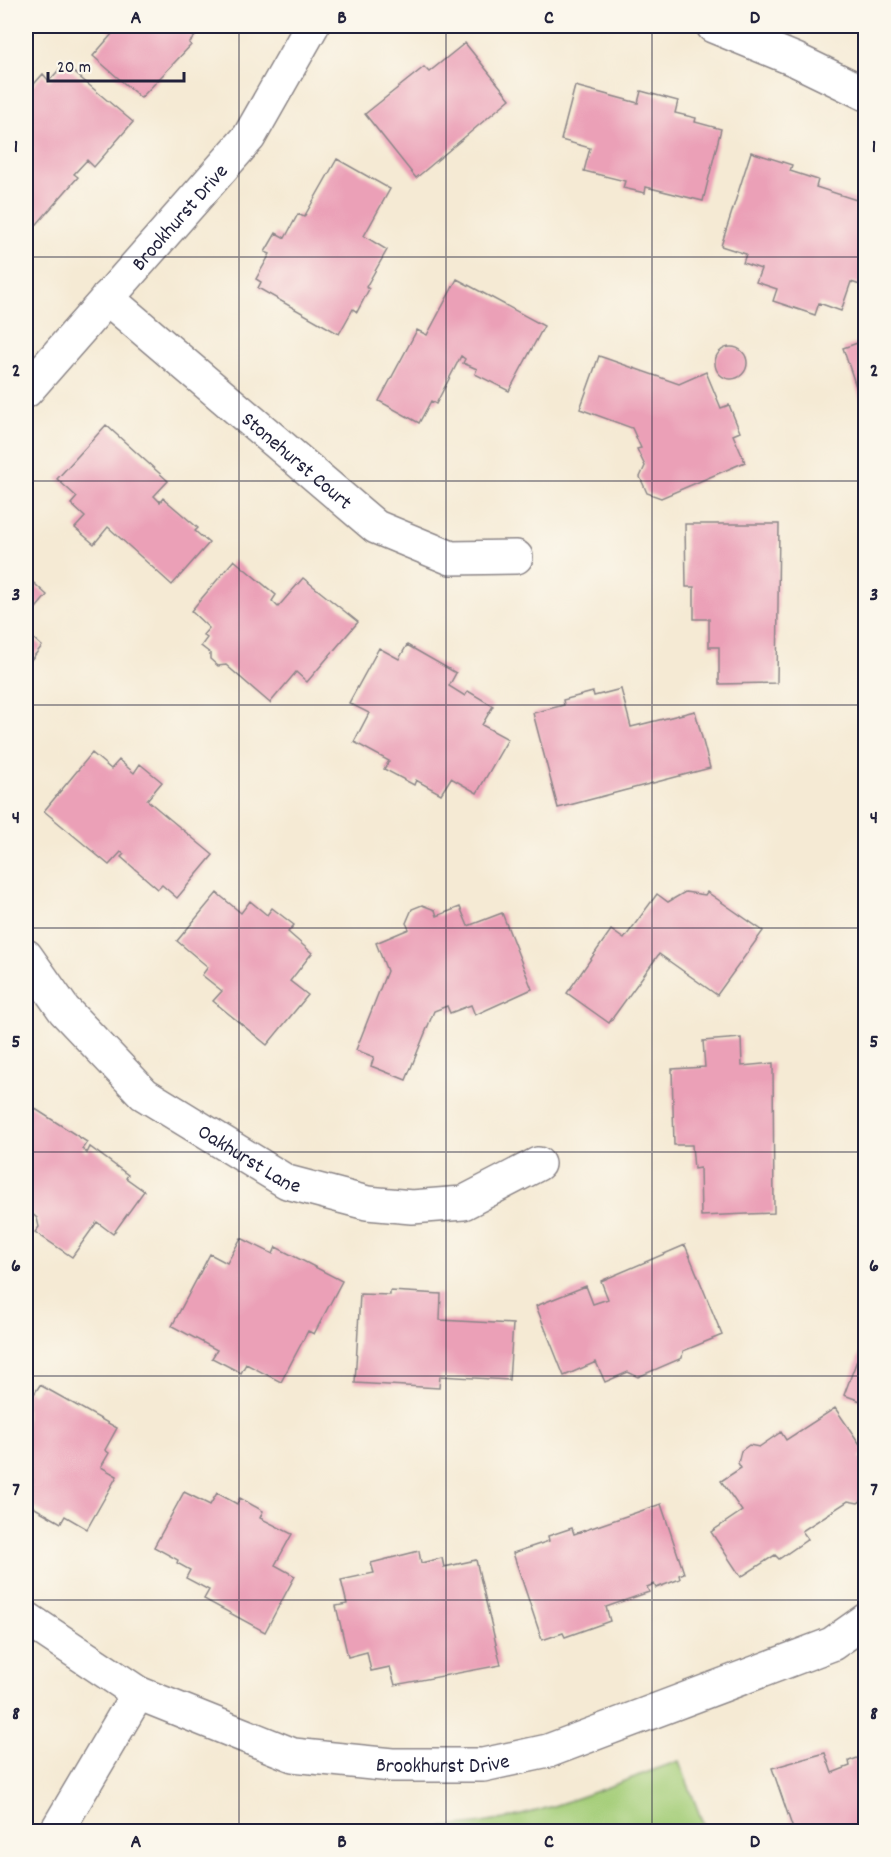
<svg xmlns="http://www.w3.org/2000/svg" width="891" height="1857" viewBox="0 0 891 1857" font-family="Dekko,sans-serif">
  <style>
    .green { fill: #a5ce79; stroke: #64785a; stroke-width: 1.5 }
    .building { fill: #eba0b7 }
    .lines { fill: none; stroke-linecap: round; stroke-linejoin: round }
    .street-casing { stroke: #8c8688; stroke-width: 36 }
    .street { stroke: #fff; stroke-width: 33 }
    .grid { fill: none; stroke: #22223b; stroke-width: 1.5; stroke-opacity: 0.55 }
    .labels { text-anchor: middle; stroke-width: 4.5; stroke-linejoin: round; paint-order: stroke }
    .street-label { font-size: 21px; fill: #22223b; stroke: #fbf7ec }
    .neatline { fill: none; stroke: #22223b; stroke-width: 2 }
    .grid-label { font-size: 20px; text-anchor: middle; font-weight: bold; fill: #22223b }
  </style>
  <rect width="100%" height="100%" fill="#fbf7ec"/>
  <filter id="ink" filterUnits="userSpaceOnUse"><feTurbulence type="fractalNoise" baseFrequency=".0167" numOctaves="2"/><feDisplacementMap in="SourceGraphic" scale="12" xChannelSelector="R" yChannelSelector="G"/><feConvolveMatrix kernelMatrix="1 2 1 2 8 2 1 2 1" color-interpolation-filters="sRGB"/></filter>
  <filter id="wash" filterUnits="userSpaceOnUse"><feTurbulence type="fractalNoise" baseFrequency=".008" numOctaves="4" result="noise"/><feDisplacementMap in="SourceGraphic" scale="24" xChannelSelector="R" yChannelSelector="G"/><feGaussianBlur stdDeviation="1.35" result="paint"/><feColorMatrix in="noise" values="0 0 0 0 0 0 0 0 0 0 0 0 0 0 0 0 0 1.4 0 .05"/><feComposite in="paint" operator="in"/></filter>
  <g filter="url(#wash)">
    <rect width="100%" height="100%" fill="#f5ead4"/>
    <!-- green -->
    <path class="green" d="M 679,1761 L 706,1831 L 371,1831 L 371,1828 C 408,1829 445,1829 482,1823 C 549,1813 615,1783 679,1761 Z"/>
    <g id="blocks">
      <!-- building -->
      <path class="building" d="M 102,26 L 204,26 L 189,43 L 191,45 L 141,98 L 93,56 L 112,34 Z
        M 465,43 L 510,99 L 416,178 L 365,114 L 424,67 L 429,72 Z
        M 64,64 L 133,122 L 94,167 L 87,160 L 74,174 L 78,177 L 31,231 L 26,226 L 26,93 L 43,74 L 49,81 Z
        M 575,86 L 638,103 L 641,91 L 678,101 L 675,113 L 696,118 L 695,122 L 721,129 L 703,201 L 646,187 L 645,193 L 623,188 L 625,181 L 584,171 L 590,148 L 561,140 Z
        M 751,152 L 792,165 L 790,171 L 818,180 L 816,187 L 866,203 L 866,287 L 851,282 L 841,311 L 819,303 L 815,315 L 773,301 L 777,289 L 756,282 L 761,269 L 743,263 L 746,254 L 721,246 Z
        M 337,159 L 390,189 L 364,236 L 387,250 L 366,287 L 369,289 L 357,312 L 353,309 L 339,334 L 258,288 L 261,282 L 256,279 L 270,254 L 265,252 L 276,233 L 285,238 L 298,214 L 304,217 Z
        M 457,279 L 544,326 L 509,391 L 475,374 L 477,369 L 463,363 L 465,359 L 461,356 L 436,404 L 431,401 L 419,423 L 379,401 L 417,330 L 427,335 Z
        M 866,340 L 866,413 L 865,413 L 843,348 Z
        M715 363a16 16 0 1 1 32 0a16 16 0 1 1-32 0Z
        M 599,356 L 679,384 L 706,372 L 721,408 L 729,405 L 740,432 L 733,435 L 745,462 L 661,498 L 647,493 L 640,477 L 645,466 L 637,449 L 641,448 L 632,428 L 580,409 Z
        M 106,425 L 168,481 L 154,496 L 160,502 L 163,498 L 198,528 L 195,531 L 209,543 L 172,585 L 108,527 L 94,544 L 75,528 L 85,517 L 71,504 L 77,497 L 57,479 Z
        M 685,524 L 779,524 L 777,683 L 719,684 L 719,647 L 709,647 L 709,619 L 694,619 L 694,587 L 686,587 Z
        M 234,560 L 276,595 L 272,601 L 278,607 L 303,578 L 358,622 L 307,682 L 296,672 L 270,703 L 226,665 L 218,666 L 210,659 L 210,653 L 201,646 L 207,638 L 203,635 L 209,628 L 191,611 Z
        M 26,576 L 47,595 L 26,620 Z
        M 26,632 L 42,646 L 26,666 Z
        M 407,645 L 456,673 L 449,686 L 465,696 L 468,691 L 493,706 L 482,725 L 508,739 L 477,793 L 451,778 L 441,794 L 416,780 L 414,785 L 384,769 L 389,761 L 354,742 L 369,713 L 349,703 L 379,648 L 399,659 Z
        M 621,689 L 631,727 L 695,711 L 710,768 L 558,808 L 533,713 L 564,705 L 563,700 L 593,692 L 594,696 Z
        M 92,753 L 111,769 L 119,760 L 134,773 L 140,764 L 162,782 L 147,800 L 213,855 L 177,898 L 162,885 L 158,889 L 121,857 L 124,854 L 121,852 L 109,865 L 44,811 Z
        M 685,892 L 705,895 L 707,892 L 763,931 L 717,995 L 659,954 L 609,1023 L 567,993 L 611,930 L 624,939 L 657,894 L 668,902 Z
        M 217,893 L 241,913 L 250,901 L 267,915 L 272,908 L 294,925 L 288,932 L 312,953 L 290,981 L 308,995 L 267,1045 L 213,1001 L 222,991 L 202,975 L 208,967 L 177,941 Z
        M 422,905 L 435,910 L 437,916 L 460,907 L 468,926 L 502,913 L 532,989 L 475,1015 L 471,1005 L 450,1013 L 447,1006 L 434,1011 L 406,1080 L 371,1066 L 374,1057 L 356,1050 L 387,971 L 376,943 L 409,929 L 406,923 L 412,909 Z
        M 741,1038 L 742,1066 L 773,1063 L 774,1213 L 701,1216 L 700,1168 L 694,1169 L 692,1145 L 674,1145 L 672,1069 L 705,1067 L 703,1041 Z
        M 26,1103 L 87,1142 L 82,1149 L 87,1153 L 90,1147 L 128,1175 L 126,1178 L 144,1191 L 113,1234 L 97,1222 L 72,1257 L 35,1232 L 39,1227 L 37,1218 L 26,1209 Z
        M 241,1238 L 273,1254 L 276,1247 L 342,1281 L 314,1334 L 308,1331 L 281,1382 L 246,1364 L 241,1373 L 212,1358 L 217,1350 L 172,1326 L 210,1254 L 227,1263 Z
        M 685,1245 L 722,1335 L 683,1351 L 682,1358 L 638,1377 L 628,1372 L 605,1382 L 596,1362 L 564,1376 L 536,1306 L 586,1286 L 593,1304 L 608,1299 L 601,1281 Z
        M 390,1291 L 441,1294 L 440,1320 L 513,1324 L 509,1380 L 440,1376 L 439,1388 L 355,1383 L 360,1294 L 390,1295 Z
        M 865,1339 L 866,1339 L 866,1403 L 844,1395 Z
        M 40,1385 L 117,1428 L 105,1450 L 109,1453 L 101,1467 L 117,1476 L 87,1529 L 65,1516 L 61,1523 L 26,1503 L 26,1492 L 30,1485 L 26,1482 L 26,1389 L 34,1394 Z
        M 835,1408 L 866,1453 L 860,1457 L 866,1465 L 866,1498 L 858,1503 L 848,1501 L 802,1531 L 808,1539 L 779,1559 L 775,1555 L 741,1577 L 711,1532 L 742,1511 L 721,1481 L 741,1468 L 738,1463 L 741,1451 L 749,1445 L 759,1447 L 781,1432 L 786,1440 Z
        M 184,1492 L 210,1505 L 217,1493 L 237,1504 L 240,1498 L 263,1511 L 260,1518 L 292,1534 L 275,1565 L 295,1576 L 265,1632 L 204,1599 L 209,1590 L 186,1578 L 190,1570 L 177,1563 L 178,1560 L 154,1547 Z
        M 661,1504 L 684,1573 L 679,1575 L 680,1579 L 656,1588 L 654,1584 L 647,1587 L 649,1592 L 606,1607 L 610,1621 L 565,1637 L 563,1633 L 542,1640 L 513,1553 L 549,1541 L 548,1536 L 572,1528 L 574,1534 Z
        M 419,1551 L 421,1563 L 442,1558 L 444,1567 L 476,1560 L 501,1665 L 395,1685 L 390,1667 L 371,1671 L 367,1652 L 348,1657 L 336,1606 L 347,1604 L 341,1580 L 374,1573 L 371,1563 Z
        M 825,1753 L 832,1773 L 850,1766 L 849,1761 L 866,1755 L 866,1832 L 794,1832 L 772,1768 Z"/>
    </g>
  </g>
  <g filter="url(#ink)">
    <use href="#blocks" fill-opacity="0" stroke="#8c8688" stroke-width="1.5"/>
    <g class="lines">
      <!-- street casing -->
      <g class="street-casing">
        <g id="street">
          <path d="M 713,26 L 796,60 L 866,94"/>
          <path id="s1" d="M 107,298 L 376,527 L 451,558 L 516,557"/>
          <path id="s2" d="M 26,391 L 249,137 L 312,26"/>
          <path id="s3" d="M 26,956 L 64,1010 L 144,1094 L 287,1182 L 367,1203 L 412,1207 L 463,1203 L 538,1164"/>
          <path id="s4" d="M 26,1618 L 138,1693 L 293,1755 L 392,1765 L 483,1765 L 548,1751 L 832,1644 L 866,1620"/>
          <path d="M 56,1832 L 138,1693"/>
        </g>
      </g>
      <!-- street -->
      <use href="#street" class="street"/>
    </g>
  </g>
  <!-- grid -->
  <path class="grid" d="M 239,26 L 239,1832M 446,26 L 446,1832M 652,26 L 652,1832M 26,257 L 866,257M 26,481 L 866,481M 26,705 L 866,705M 26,928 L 866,928M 26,1152 L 866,1152M 26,1376 L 866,1376M 26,1600 L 866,1600"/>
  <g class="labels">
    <!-- street labels -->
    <g class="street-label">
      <text dy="7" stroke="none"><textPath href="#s2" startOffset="232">Brookhurst Drive</textPath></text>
      <text dy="7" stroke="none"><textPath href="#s1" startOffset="250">Stonehurst Court</textPath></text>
      <text dy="7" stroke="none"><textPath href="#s3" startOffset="306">Oakhurst Lane</textPath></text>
      <text dy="7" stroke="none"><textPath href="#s4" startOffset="452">Brookhurst Drive</textPath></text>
    </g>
  </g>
  <!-- margin -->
  <rect width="891" height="1857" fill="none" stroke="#fbf7ec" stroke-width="66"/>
  <!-- scale -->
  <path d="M48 72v9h136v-9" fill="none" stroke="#22223b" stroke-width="3"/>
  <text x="57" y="72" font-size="18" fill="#22223b" stroke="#fbf7ec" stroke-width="4.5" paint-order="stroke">20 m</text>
  <rect x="33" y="33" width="825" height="1791" class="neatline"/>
  <g class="grid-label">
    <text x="136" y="23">A</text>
    <text x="342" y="23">B</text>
    <text x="549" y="23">C</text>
    <text x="755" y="23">D</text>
    <text x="16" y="152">1</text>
    <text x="874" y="152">1</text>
    <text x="16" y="376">2</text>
    <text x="874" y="376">2</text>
    <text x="16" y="600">3</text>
    <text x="874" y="600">3</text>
    <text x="16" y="823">4</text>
    <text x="874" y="823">4</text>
    <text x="16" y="1047">5</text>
    <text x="874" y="1047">5</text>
    <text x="16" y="1271">6</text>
    <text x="874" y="1271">6</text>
    <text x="16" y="1495">7</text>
    <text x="874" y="1495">7</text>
    <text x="16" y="1719">8</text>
    <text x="874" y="1719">8</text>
    <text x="136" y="1847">A</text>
    <text x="342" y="1847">B</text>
    <text x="549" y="1847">C</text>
    <text x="755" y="1847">D</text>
  </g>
</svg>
